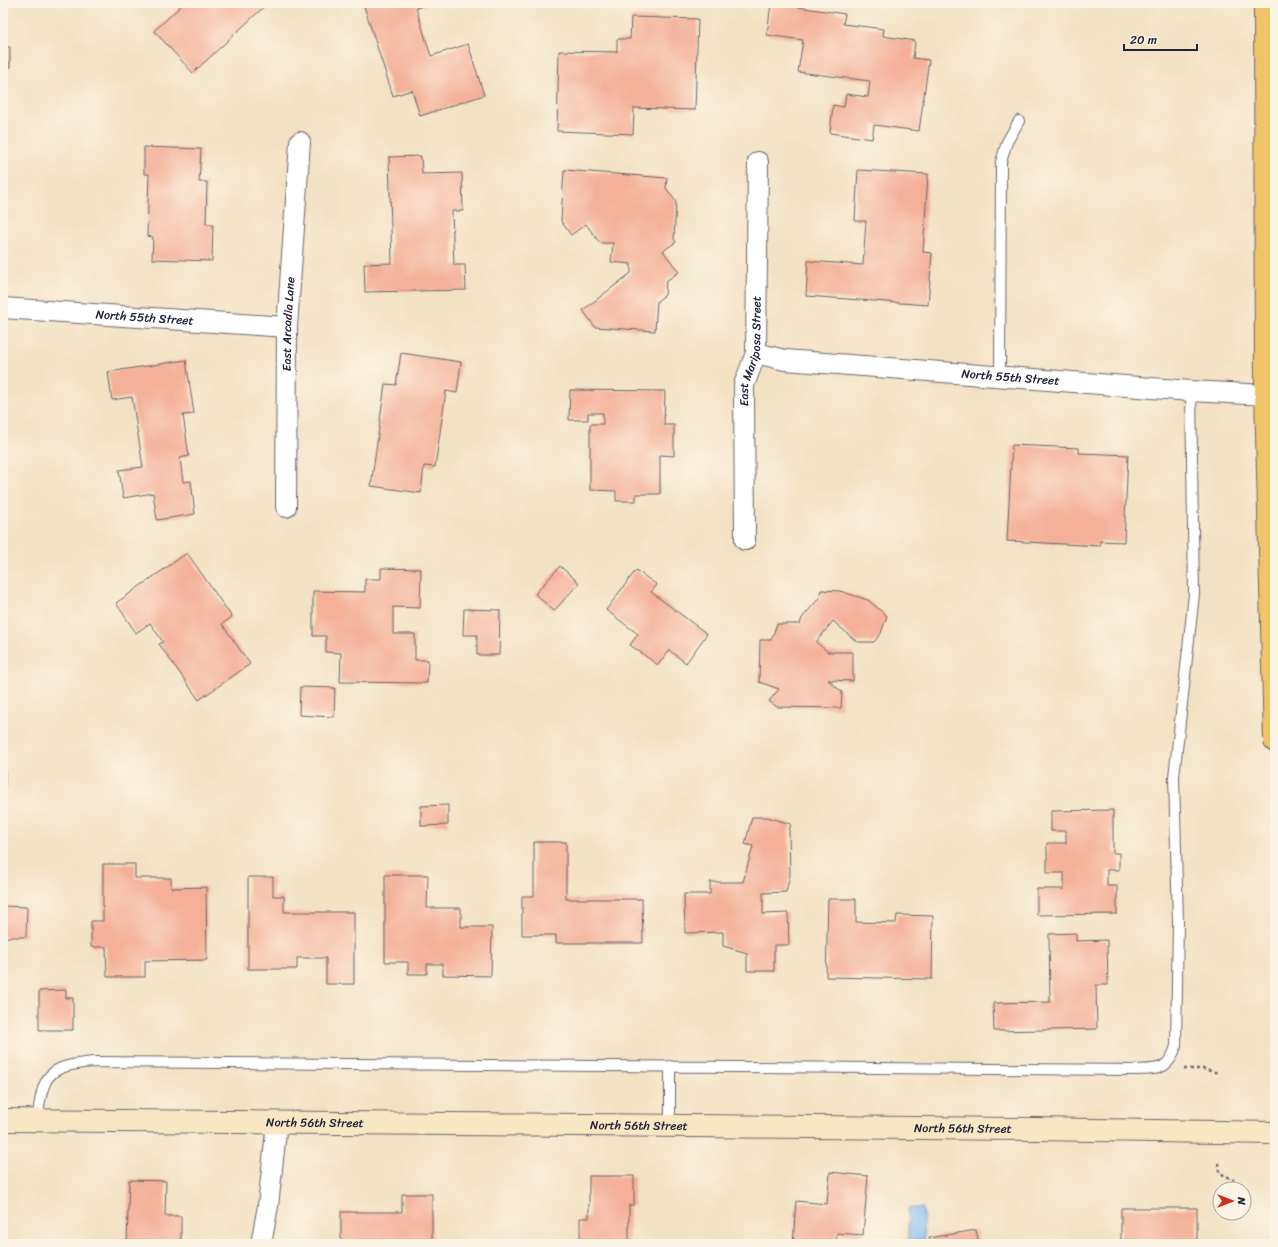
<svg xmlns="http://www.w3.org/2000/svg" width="1278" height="1247" viewBox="0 0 1278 1247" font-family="Sriracha,sans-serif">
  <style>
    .water { fill: #84bcf4; stroke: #536f98 }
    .building { fill: #f4b099 }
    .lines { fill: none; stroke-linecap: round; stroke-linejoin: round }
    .service-casing { stroke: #6b656b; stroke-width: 12 }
    .minor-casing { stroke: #6b656b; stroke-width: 22 }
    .secondary-casing { stroke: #6b656b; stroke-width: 24 }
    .primary-casing { stroke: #6b656b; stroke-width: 24 }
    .path { stroke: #6b656b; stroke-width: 2.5; stroke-dasharray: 3 3; stroke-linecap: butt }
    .service { stroke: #fff; stroke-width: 10 }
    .minor { stroke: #fff; stroke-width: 20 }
    .secondary { stroke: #f9e7c3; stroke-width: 22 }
    .primary { stroke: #f0c469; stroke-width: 22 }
    .labels { text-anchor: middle; stroke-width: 3; stroke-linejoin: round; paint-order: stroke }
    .street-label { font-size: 12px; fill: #22223b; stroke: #fcf5e5 }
  </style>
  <rect width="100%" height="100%" fill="#fcf5e5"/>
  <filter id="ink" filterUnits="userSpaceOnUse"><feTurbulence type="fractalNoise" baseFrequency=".025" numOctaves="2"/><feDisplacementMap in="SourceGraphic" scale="8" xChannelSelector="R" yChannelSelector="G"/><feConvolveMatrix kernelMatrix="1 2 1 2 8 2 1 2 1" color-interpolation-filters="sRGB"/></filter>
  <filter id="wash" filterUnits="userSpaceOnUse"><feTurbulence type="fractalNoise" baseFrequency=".012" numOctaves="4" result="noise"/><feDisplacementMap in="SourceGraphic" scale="16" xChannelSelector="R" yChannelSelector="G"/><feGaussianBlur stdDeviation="0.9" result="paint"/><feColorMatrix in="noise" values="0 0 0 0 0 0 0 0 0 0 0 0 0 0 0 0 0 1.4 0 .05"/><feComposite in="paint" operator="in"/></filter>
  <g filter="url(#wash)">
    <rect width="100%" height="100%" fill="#f3e1c3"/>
    <!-- water -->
    <path class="water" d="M 908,1208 L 923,1208 L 924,1240 L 915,1240 L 915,1244 L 908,1244 Z"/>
    <g id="blocks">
      <!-- building -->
      <path class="building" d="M 184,3 L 268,3 L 193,73 L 154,31 Z
        M 363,3 L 431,3 L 416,8 L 431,56 L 468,44 L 484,95 L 420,116 L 412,90 L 393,96 Z
        M 771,3 L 845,14 L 843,24 L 884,29 L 883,36 L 915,41 L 913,58 L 929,60 L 919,131 L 874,125 L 872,139 L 830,133 L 833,105 L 844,107 L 846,94 L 868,97 L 870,81 L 798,72 L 803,40 L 767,35 Z
        M 631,17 L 698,19 L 695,110 L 634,108 L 633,134 L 557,131 L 559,51 L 617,52 L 617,39 L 630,39 Z
        M 3,47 L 10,47 L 10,68 L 3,68 Z
        M 144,147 L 201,149 L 199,182 L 207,182 L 206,224 L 213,224 L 212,261 L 152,259 L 153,237 L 147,236 L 149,174 L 144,174 Z
        M 421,156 L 422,174 L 462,173 L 463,211 L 452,211 L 454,265 L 465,265 L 466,290 L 365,292 L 364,264 L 392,263 L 389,157 Z
        M 564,170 L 667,178 L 666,188 L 676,202 L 674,239 L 676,242 L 663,251 L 679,272 L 666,281 L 665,295 L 657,301 L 655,331 L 595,327 L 583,310 L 631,273 L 631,264 L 611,262 L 613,243 L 600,243 L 586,224 L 571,235 L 561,221 Z
        M 858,170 L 928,174 L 923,252 L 932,253 L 928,305 L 806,296 L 808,261 L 863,265 L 866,221 L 855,221 Z
        M 401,353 L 461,362 L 457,393 L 446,391 L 435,467 L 424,466 L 421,493 L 371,486 L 385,384 L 396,385 Z
        M 186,360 L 194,414 L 183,415 L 189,456 L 180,458 L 183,482 L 191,481 L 195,514 L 157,520 L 153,493 L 123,498 L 119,470 L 143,467 L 132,397 L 112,400 L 108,372 Z
        M 570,390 L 665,391 L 664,425 L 674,425 L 674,456 L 660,455 L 660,494 L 636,494 L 636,501 L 616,501 L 616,491 L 590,490 L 590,424 L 603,424 L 603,413 L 588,413 L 588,420 L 569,420 Z
        M 1012,445 L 1079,448 L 1079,453 L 1128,455 L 1124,542 L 1100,541 L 1100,546 L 1007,541 Z
        M 187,553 L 232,617 L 222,624 L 250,664 L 199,700 L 159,644 L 163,642 L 150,623 L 136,633 L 116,603 Z
        M 560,566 L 579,583 L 554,611 L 535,594 Z
        M 381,568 L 421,569 L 420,608 L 393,607 L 393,634 L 415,634 L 415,660 L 428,660 L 427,683 L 340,682 L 341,653 L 326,652 L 326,636 L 313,636 L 313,591 L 365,592 L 365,579 L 381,579 Z
        M 636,570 L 657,585 L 651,592 L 707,634 L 686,663 L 669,650 L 658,665 L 630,645 L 638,634 L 606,610 Z
        M 821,590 L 840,591 L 868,600 L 887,616 L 881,633 L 874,642 L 857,642 L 833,621 L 816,642 L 828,652 L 853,652 L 853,681 L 828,680 L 842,692 L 841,708 L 777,707 L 769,701 L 779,689 L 759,682 L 760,640 L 771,640 L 777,624 L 800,624 L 802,618 L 819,598 Z
        M 464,609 L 500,610 L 499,655 L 477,655 L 477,635 L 463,635 Z
        M 300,687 L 335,688 L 334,717 L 299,715 Z
        M 3,723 L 5,723 L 5,786 L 3,786 Z
        M 448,805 L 448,825 L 421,826 L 421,806 Z
        M 1113,810 L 1113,853 L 1119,853 L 1119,870 L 1107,870 L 1107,886 L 1117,886 L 1117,914 L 1037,915 L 1037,889 L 1064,889 L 1064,873 L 1047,873 L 1047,843 L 1066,843 L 1066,831 L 1051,831 L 1051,811 Z
        M 752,817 L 767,817 L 791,824 L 789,831 L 790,875 L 786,892 L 763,893 L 763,914 L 788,913 L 789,945 L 774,945 L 774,971 L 747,971 L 747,953 L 723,946 L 723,932 L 685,933 L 684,894 L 710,894 L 710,882 L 743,882 L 753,846 L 745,844 Z
        M 534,842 L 566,842 L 566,899 L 642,899 L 643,943 L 556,943 L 556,935 L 522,935 L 522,896 L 534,896 Z
        M 103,864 L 135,864 L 135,878 L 171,878 L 171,888 L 206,887 L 207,960 L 145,961 L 145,977 L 107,977 L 106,947 L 91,947 L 91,921 L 103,921 Z
        M 385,875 L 428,875 L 427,908 L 461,908 L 461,927 L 492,927 L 491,976 L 443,975 L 443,964 L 427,964 L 427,974 L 408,974 L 408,962 L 385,962 Z
        M 248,877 L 273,877 L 273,896 L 284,896 L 284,912 L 354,912 L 354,984 L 326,984 L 326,958 L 297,958 L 297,969 L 248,969 Z
        M 828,899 L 856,899 L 856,922 L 896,923 L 897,915 L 933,916 L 932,979 L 826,977 Z
        M 3,906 L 27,907 L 26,937 L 3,937 Z
        M 1076,933 L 1076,941 L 1107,940 L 1108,985 L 1096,985 L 1097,1029 L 994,1031 L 993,1003 L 1050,1002 L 1049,934 Z
        M 66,990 L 66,998 L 73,998 L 73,1030 L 39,1030 L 39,991 Z
        M 830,1172 L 868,1176 L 863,1235 L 837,1233 L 836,1244 L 793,1244 L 796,1201 L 827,1204 Z
        M 589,1176 L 634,1176 L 634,1205 L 629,1205 L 629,1244 L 580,1244 L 580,1218 L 589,1218 Z
        M 129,1180 L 166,1181 L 165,1216 L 181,1216 L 181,1244 L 127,1244 Z
        M 402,1194 L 432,1194 L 432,1244 L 341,1244 L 341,1212 L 402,1212 Z
        M 1121,1208 L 1197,1208 L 1197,1244 L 1121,1244 Z
        M 976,1230 L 979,1244 L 931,1244 L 929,1238 Z"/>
    </g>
  </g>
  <g filter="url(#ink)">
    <use href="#blocks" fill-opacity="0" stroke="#6b656b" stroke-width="1"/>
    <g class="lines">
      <!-- service casing -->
      <g class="service-casing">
        <path id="service" d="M 1000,376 L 1001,162 L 1007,142 L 1019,121
          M 670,1066 L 670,1127
          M 37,1121 C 43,1075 46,1066 94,1062 L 1136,1070 C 1159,1069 1169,1070 1176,1046 L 1178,922 L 1174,777 L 1194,594 L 1191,391"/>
      </g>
      <!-- minor casing -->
      <g class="minor-casing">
        <g id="minor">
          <path id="s1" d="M 3,308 L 287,327"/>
          <path id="s2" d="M 756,353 L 785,360 L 1191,391 L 1266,395"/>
          <path id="s3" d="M 286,507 L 287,327 L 300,142"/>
          <path id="s4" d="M 745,540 L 744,385 L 756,353 L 758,162"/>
          <path d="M 261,1244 L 268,1206 L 277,1122"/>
        </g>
      </g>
      <!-- secondary casing -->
      <g class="secondary-casing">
        <g id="secondary">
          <path id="s5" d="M 3,1120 L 1034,1129 L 1275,1133"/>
        </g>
      </g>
      <!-- primary casing -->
      <g class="primary-casing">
        <path id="primary" d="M 1265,3 L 1266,395 L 1275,741"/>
      </g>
      <!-- path -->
      <path class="path" d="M 1184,1069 L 1203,1069 L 1219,1073
        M 1218,1163 L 1220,1173 L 1234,1180"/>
      <!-- service -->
      <use href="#service" class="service"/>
      <!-- minor -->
      <use href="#minor" class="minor"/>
      <!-- secondary -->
      <use href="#secondary" class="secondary"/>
      <!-- primary -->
      <use href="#primary" class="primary"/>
    </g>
  </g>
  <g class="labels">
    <!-- street labels -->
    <g class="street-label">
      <text dy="4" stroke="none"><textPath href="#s1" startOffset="142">North 55th Street</textPath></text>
      <text dy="4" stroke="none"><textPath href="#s3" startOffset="183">East Arcadia Lane</textPath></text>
      <text dy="4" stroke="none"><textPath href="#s4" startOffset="190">East Mariposa Street</textPath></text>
      <text dy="4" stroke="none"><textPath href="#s2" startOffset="256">North 55th Street</textPath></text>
      <text dy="4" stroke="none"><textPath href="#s5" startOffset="312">North 56th Street</textPath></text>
      <text dy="4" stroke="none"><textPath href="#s5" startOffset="636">North 56th Street</textPath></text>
      <text dy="4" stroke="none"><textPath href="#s5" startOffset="960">North 56th Street</textPath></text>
    </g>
  </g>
  <!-- margin -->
  <rect width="1278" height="1247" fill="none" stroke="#fcf5e5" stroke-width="16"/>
  <!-- north arrow -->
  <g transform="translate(1232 1201) rotate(90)"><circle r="19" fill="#fcf5e5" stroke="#a5a1a1"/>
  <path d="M0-3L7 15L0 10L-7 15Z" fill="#c8321e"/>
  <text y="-6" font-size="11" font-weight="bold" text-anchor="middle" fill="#22223b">N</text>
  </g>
  <!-- scale -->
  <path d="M1124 44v6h73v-6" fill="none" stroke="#22223b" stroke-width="2"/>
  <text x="1130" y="44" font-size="12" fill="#22223b" stroke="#fcf5e5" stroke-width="3" paint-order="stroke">20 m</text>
</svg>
